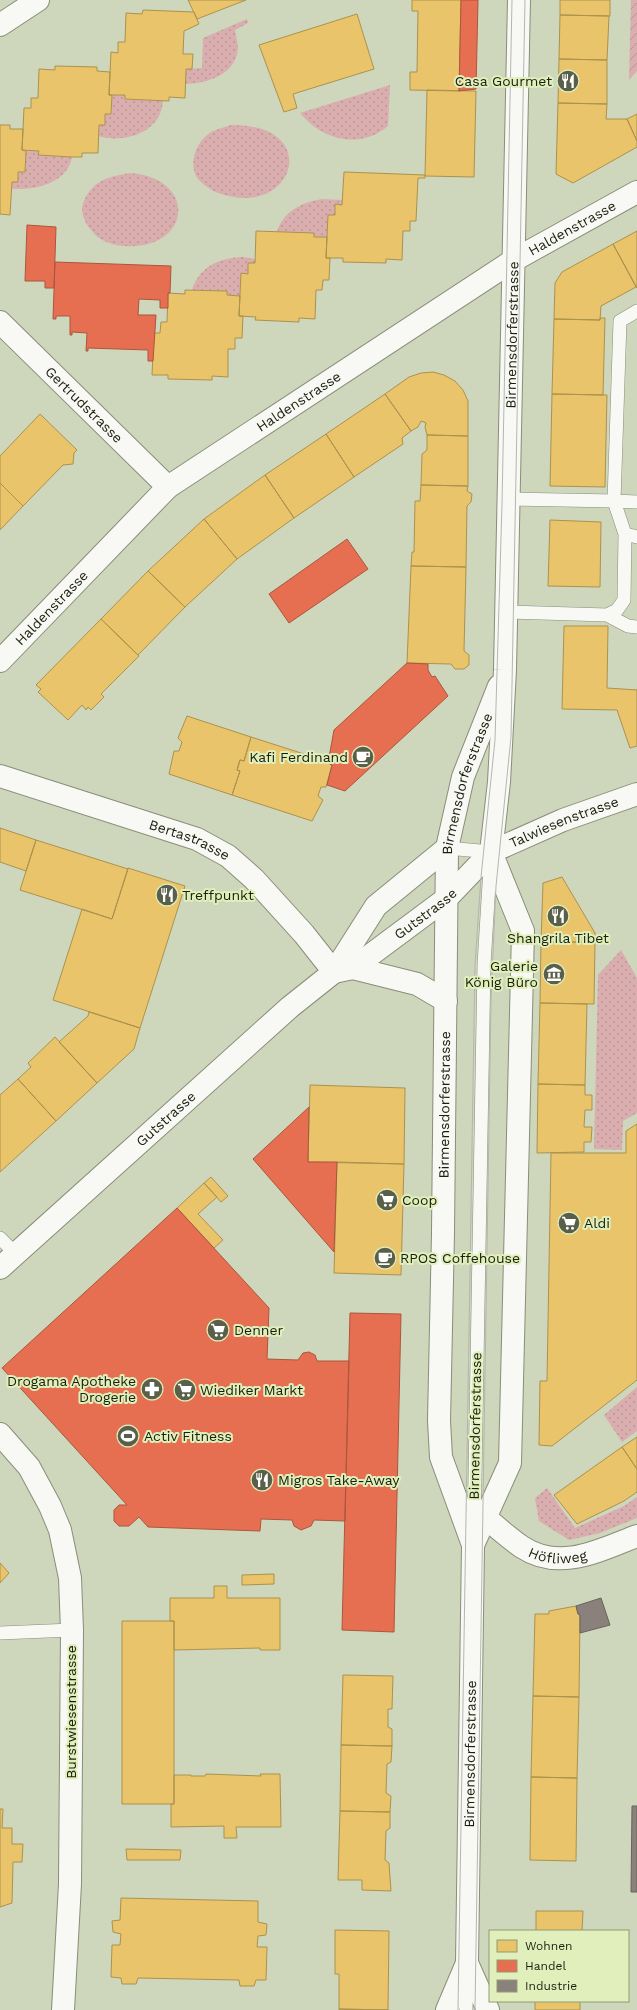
<svg xmlns="http://www.w3.org/2000/svg" width="637" height="2010" viewBox="0 0 637 2010" font-family="'Work Sans',sans-serif">
  <style>
    .grass { fill: url(#grass-dots) }
    .garden { fill: url(#garden-furrows) }
    .homes { fill: #e9c46a; stroke: #ab924e }
    .shops { fill: #e76f51; stroke: #aa573c }
    .industry { fill: #8a817c; stroke: #68645a }
    .lines { fill: none; stroke-linecap: round; stroke-linejoin: round }
    .lane-casing { stroke: #888e79; stroke-width: 14 }
    .street-casing { stroke: #888e79; stroke-width: 24 }
    .secondary-casing { stroke: #888e79; stroke-width: 24 }
    .lane { stroke: #f8f9f5; stroke-width: 13 }
    .street { stroke: #f8f9f5; stroke-width: 22 }
    .secondary { stroke: #f8f9f5; stroke-width: 22 }
    .tram { stroke: #b4b6ae; stroke-width: 1 }
    .labels { text-anchor: middle; stroke-width: 4; stroke-linejoin: round; paint-order: stroke }
    .poi-label { font-size: 14px; fill: #1a1f0c; stroke: #e0efbb; text-anchor: start }
    .street-label { font-size: 14px; fill: #1a1f0c; stroke: #e0efbb }
  </style>
  <defs>
    <pattern id="grass-dots" width="8" height="8" patternUnits="userSpaceOnUse"><rect width="8" height="8" fill="#daaeaf"/><path d="M2 2h.1M6 6h.1" fill="none" stroke="#ba9595" stroke-width="1.8" stroke-linecap="round"/></pattern>
    <pattern id="garden-furrows" width="10" height="10" patternUnits="userSpaceOnUse"><rect width="10" height="10" fill="#daaeaf"/><path d="M-1 1l2-2M0 10L10 0M9 11l2-2" fill="none" stroke="#ba9595"/></pattern>
  </defs>
  <rect width="100%" height="100%" fill="#ced6bb"/>
  <!-- grass -->
  <path class="grass" d="M 247,19 L 248,23 L 235,30 C 236,36 238,43 238,49 C 235,75 208,83 186,84 L 186,69 L 202,68 L 203,38 Z
    M 390,85 L 388,126 C 360,150 322,140 300,113 Z
    M 112,95 L 125,95 L 125,99 L 163,101 C 161,132 126,144 98,136 L 99,125 L 105,125 L 105,114 L 111,114 Z
    M 231,125 C 319,124 297,208 234,197 C 221,195 211,191 201,182 C 186,168 195,142 211,132 C 217,129 225,127 231,125 Z
    M 26,151 L 39,151 L 39,155 L 72,157 C 67,184 35,190 11,189 L 12,182 L 18,182 L 18,172 L 25,172 Z
    M 131,173 C 199,179 191,251 124,246 C 113,245 99,241 92,231 C 85,223 79,212 84,201 C 93,180 110,176 131,173 Z
    M 322,199 L 343,200 L 342,205 L 335,204 L 335,215 L 328,215 L 327,237 L 314,237 L 314,233 L 277,232 C 283,211 303,202 322,199 Z
    M 243,257 L 255,259 L 255,263 L 248,263 L 248,274 L 241,274 L 240,296 L 227,295 L 227,291 L 192,290 C 200,266 219,258 243,257 Z
    M 621,950 L 637,978 L 637,1113 L 623,1121 L 622,1150 L 594,1149 L 598,975 Z
    M 637,1387 L 637,1431 L 622,1442 L 604,1415 Z
    M 547,1488 L 575,1528 L 624,1506 L 637,1497 L 637,1518 L 600,1533 L 569,1540 L 539,1521 L 535,1498 Z"/>
  <!-- garden -->
  <path class="garden" d="M 631,0 L 637,0 L 637,71 L 629,80 Z"/>
  <!-- homes -->
  <path class="homes" d="M 188,0 L 246,0 L 197,19 Z
    M 412,0 L 461,0 L 459,91 L 410,90 L 410,72 L 417,72 L 418,11 L 412,11 Z
    M 560,0 L 610,0 L 610,16 L 560,15 Z
    M 143,10 L 194,12 L 199,24 L 184,31 L 183,54 L 193,54 L 192,69 L 186,69 L 185,98 L 169,97 L 169,101 L 125,99 L 125,95 L 109,95 L 111,52 L 118,53 L 118,42 L 125,42 L 126,13 L 142,14 Z
    M 357,14 L 374,69 L 293,94 L 297,108 L 284,112 L 259,45 Z
    M 560,15 L 609,16 L 607,60 L 559,59 Z
    M 559,59 L 607,60 L 607,104 L 558,103 Z
    M 55,66 L 97,67 L 97,71 L 110,72 L 109,95 L 112,95 L 111,114 L 105,114 L 105,125 L 99,125 L 98,153 L 82,153 L 82,157 L 72,157 L 38,155 L 39,151 L 22,150 L 24,108 L 31,108 L 31,98 L 38,98 L 39,69 L 55,70 Z
    M 427,90 L 476,91 L 474,177 L 425,176 Z
    M 558,103 L 607,104 L 606,119 L 627,119 L 637,141 L 637,147 L 573,183 L 556,174 Z
    M 637,114 L 637,141 L 627,119 Z
    M 0,125 L 10,125 L 10,129 L 23,129 L 22,150 L 26,151 L 25,172 L 18,172 L 18,182 L 12,182 L 10,215 L 0,214 Z
    M 344,172 L 425,175 L 425,178 L 418,178 L 416,221 L 410,221 L 410,231 L 403,231 L 402,260 L 386,259 L 386,263 L 343,262 L 343,258 L 326,258 L 328,215 L 335,215 L 335,204 L 342,205 Z
    M 256,231 L 314,233 L 314,237 L 327,237 L 326,258 L 330,258 L 329,280 L 323,280 L 322,290 L 316,290 L 315,319 L 299,318 L 299,322 L 255,320 L 256,317 L 239,316 L 241,273 L 248,274 L 248,263 L 255,263 Z
    M 637,231 L 637,288 L 613,244 Z
    M 613,244 L 636,287 L 601,306 L 600,320 L 554,319 L 555,283 L 562,272 Z
    M 185,290 L 227,291 L 227,295 L 240,296 L 239,316 L 243,316 L 242,338 L 235,338 L 235,349 L 228,349 L 228,377 L 212,376 L 212,380 L 168,379 L 168,375 L 152,375 L 154,333 L 160,333 L 161,322 L 167,322 L 168,293 L 185,294 Z
    M 600,318 L 605,318 L 603,395 L 552,394 L 554,319 L 600,320 Z
    M 433,372 L 444,375 L 455,381 L 463,390 L 468,401 L 468,436 L 427,435 L 425,427 L 426,423 L 421,421 L 418,427 L 411,431 L 385,394 L 409,377 L 421,373 Z
    M 385,394 L 411,431 L 402,438 L 403,444 L 354,477 L 326,434 Z
    M 552,394 L 607,395 L 605,487 L 550,486 Z
    M 40,414 L 77,450 L 74,453 L 73,464 L 63,465 L 23,506 L 0,483 L 0,456 Z
    M 326,434 L 354,477 L 294,518 L 265,475 Z
    M 427,435 L 468,436 L 468,486 L 421,485 L 422,454 L 427,450 Z
    M 265,475 L 294,518 L 237,559 L 204,519 Z
    M 0,483 L 23,506 L 0,530 Z
    M 421,485 L 468,486 L 467,491 L 472,494 L 471,502 L 467,506 L 466,567 L 411,566 L 412,552 L 414,552 L 415,501 L 420,501 Z
    M 204,519 L 237,559 L 185,607 L 148,571 Z
    M 550,520 L 601,522 L 600,587 L 548,586 Z
    M 411,566 L 466,567 L 464,651 L 469,655 L 469,665 L 464,669 L 455,669 L 451,664 L 407,663 Z
    M 148,571 L 185,607 L 138,655 L 101,619 Z
    M 101,619 L 139,656 L 101,694 L 104,697 L 91,710 L 88,707 L 86,710 L 82,705 L 68,720 L 38,692 L 41,689 L 36,685 Z
    M 564,626 L 608,626 L 607,688 L 637,690 L 637,746 L 630,748 L 617,710 L 562,709 Z
    M 187,716 L 251,737 L 244,761 L 240,760 L 237,770 L 240,771 L 232,795 L 169,774 L 174,751 L 179,751 L 182,742 L 178,738 Z
    M 251,737 L 329,762 L 328,763 L 332,765 L 326,787 L 321,787 L 318,796 L 323,800 L 312,821 L 232,795 L 240,771 L 237,770 L 240,760 L 244,761 Z
    M 0,828 L 36,840 L 26,871 L 0,862 Z
    M 36,840 L 128,869 L 112,919 L 20,890 Z
    M 128,868 L 185,886 L 140,1028 L 53,1000 L 82,909 L 112,919 Z
    M 562,877 L 595,933 L 595,942 L 541,942 L 543,883 Z
    M 541,942 L 595,942 L 594,1004 L 540,1003 Z
    M 540,1003 L 587,1004 L 585,1085 L 538,1084 Z
    M 89,1012 L 140,1028 L 134,1049 L 97,1083 L 59,1042 L 88,1016 Z
    M 55,1037 L 97,1083 L 56,1121 L 18,1079 L 31,1067 L 28,1063 Z
    M 18,1079 L 56,1121 L 0,1172 L 0,1095 Z
    M 538,1084 L 585,1085 L 585,1095 L 592,1095 L 592,1110 L 585,1110 L 584,1127 L 592,1127 L 591,1142 L 584,1142 L 584,1152 L 537,1153 Z
    M 310,1085 L 405,1088 L 404,1164 L 308,1162 Z
    M 637,1124 L 637,1380 L 552,1446 L 539,1445 L 540,1381 L 547,1381 L 551,1153 L 626,1153 L 626,1131 Z
    M 337,1162 L 404,1164 L 401,1275 L 334,1273 Z
    M 211,1177 L 228,1196 L 221,1202 L 204,1183 Z
    M 204,1183 L 217,1197 L 198,1214 L 223,1240 L 214,1248 L 177,1208 Z
    M 637,1437 L 637,1469 L 622,1447 Z
    M 622,1447 L 637,1469 L 637,1492 L 624,1501 L 577,1524 L 554,1495 Z
    M 0,1563 L 9,1573 L 0,1583 Z
    M 274,1574 L 274,1584 L 242,1585 L 242,1575 Z
    M 214,1586 L 227,1586 L 227,1598 L 280,1598 L 280,1650 L 260,1650 L 260,1648 L 174,1650 L 174,1621 L 170,1621 L 170,1598 L 214,1598 Z
    M 576,1606 L 578,1614 L 580,1615 L 579,1697 L 533,1696 L 535,1614 L 549,1614 L 549,1611 Z
    M 122,1621 L 174,1621 L 174,1804 L 122,1804 Z
    M 343,1675 L 393,1676 L 392,1709 L 388,1709 L 388,1727 L 392,1729 L 392,1746 L 341,1745 Z
    M 533,1696 L 579,1697 L 577,1778 L 531,1777 Z
    M 341,1745 L 392,1746 L 391,1762 L 387,1764 L 386,1793 L 391,1796 L 390,1812 L 340,1811 Z
    M 206,1774 L 261,1776 L 260,1774 L 280,1774 L 281,1827 L 236,1827 L 237,1838 L 224,1838 L 224,1826 L 171,1827 L 171,1804 L 174,1804 L 174,1775 L 191,1775 L 191,1776 L 205,1776 Z
    M 531,1777 L 577,1778 L 576,1861 L 530,1860 Z
    M 0,1809 L 3,1809 L 2,1828 L 12,1828 L 12,1844 L 23,1844 L 22,1862 L 13,1862 L 12,1903 L 0,1907 Z
    M 340,1811 L 390,1812 L 390,1828 L 386,1831 L 385,1860 L 389,1863 L 391,1891 L 362,1890 L 362,1880 L 338,1880 Z
    M 126,1849 L 181,1850 L 180,1860 L 127,1860 Z
    M 121,1898 L 258,1901 L 258,1922 L 267,1924 L 266,1935 L 258,1936 L 257,1947 L 267,1947 L 266,1980 L 256,1980 L 254,1986 L 240,1986 L 239,1980 L 138,1978 L 136,1984 L 122,1984 L 121,1978 L 111,1977 L 112,1945 L 120,1945 L 121,1934 L 113,1932 L 112,1921 L 120,1920 Z
    M 536,1911 L 583,1911 L 582,1931 L 536,1931 Z
    M 335,1930 L 389,1931 L 388,2010 L 339,2009 L 339,1974 L 335,1974 Z
    M 535,2001 L 580,2001 L 580,2010 L 535,2010 Z
    M 339,2009 L 388,2010 L 339,2010 Z"/>
  <!-- shops -->
  <path class="shops" d="M 461,0 L 478,0 L 476,89 L 459,91 Z
    M 27,225 L 56,227 L 54,288 L 45,288 L 45,281 L 25,281 Z
    M 55,262 L 171,266 L 170,293 L 168,293 L 168,308 L 160,308 L 160,300 L 139,299 L 138,315 L 156,315 L 153,361 L 148,361 L 148,350 L 88,348 L 88,351 L 86,351 L 87,333 L 72,332 L 72,335 L 70,335 L 70,316 L 56,316 L 56,319 L 53,319 Z
    M 347,539 L 368,569 L 289,623 L 269,594 Z
    M 407,663 L 428,664 L 428,670 L 432,677 L 435,676 L 448,696 L 345,791 L 327,785 L 332,765 L 328,763 L 334,730 Z
    M 309,1107 L 308,1162 L 337,1162 L 334,1252 L 253,1159 Z
    M 177,1208 L 269,1308 L 267,1359 L 298,1360 L 303,1353 L 309,1352 L 315,1355 L 317,1361 L 349,1361 L 345,1521 L 314,1520 L 311,1526 L 301,1530 L 294,1526 L 292,1520 L 261,1519 L 260,1531 L 148,1527 L 139,1517 L 129,1526 L 119,1526 L 114,1521 L 114,1510 L 119,1505 L 127,1505 L 2,1368 Z
    M 350,1313 L 401,1314 L 394,1632 L 342,1630 Z"/>
  <!-- industry -->
  <path class="industry" d="M 601,1598 L 610,1625 L 580,1633 L 580,1615 L 578,1614 L 576,1606 Z
    M 632,1806 L 637,1806 L 637,1892 L 631,1892 Z"/>
  <g class="lines">
    <!-- lane casing -->
    <g class="lane-casing">
      <path id="lane" d="M 637,311 L 620,321 L 614,501 L 637,502
        M 625,534 L 637,537
        M 507,612 L 607,615 L 617,610 L 624,600 L 625,534 L 614,501 L 509,499
        M 607,615 L 628,626 L 637,627
        M 447,848 L 491,852 L 484,964 L 474,1533
        M 0,1238 L 16,1254
        M 0,1633 L 72,1630
        M 466,2010 L 467,1975"/>
    </g>
    <!-- street casing -->
    <g class="street-casing">
      <g id="street">
        <path d="M 0,25 L 38,0"/>
        <path id="s1" d="M 0,322 L 168,487"/>
        <path id="s2" d="M 0,661 L 168,487 L 514,260 L 637,192"/>
        <path id="s3" d="M 0,776 L 197,839 L 228,856 L 254,879 L 304,934 L 334,972"/>
        <path id="s4" d="M 491,852 L 563,820 L 637,794"/>
        <path d="M 0,1434 L 29,1467 L 50,1506 L 60,1530 L 70,1578 L 72,1630 L 70,1884 L 63,2010"/>
        <path id="s5" d="M 486,1518 C 498,1528 510,1539 522,1547 C 560,1572 600,1550 637,1536"/>
      </g>
    </g>
    <!-- secondary casing -->
    <g class="secondary-casing">
      <g id="secondary">
        <path d="M 353,968 L 417,984 L 446,1001"/>
        <path id="s6" d="M 334,972 L 353,968 L 447,898 L 491,852"/>
        <path id="s7" d="M 0,1268 L 290,1007 L 334,972 L 376,906 L 447,848"/>
        <path id="s8" d="M 473,1545 L 510,1463 L 523,931 L 491,852 L 499,782 L 505,670 L 519,0"/>
        <path d="M 467,1963 L 488,2010"/>
        <path id="s9" d="M 447,2010 L 467,1963 L 473,1545 L 441,1457 L 439,1421 L 443,1233 L 447,848 L 463,777 L 499,686"/>
      </g>
    </g>
    <!-- lane -->
    <use href="#lane" class="lane"/>
    <!-- street -->
    <use href="#street" class="street"/>
    <!-- secondary -->
    <use href="#secondary" class="secondary"/>
    <!-- tram -->
    <path class="tram" d="M 458,2010 L 475,964 L 481,877 L 495,740 L 502,504 L 512,0
      M 475,2010 L 491,999 L 496,886 L 511,737 L 525,0"/>
  </g>
  <!-- icons -->
  <defs>
    <g id="restaurant-disc" transform="scale(1.15)"><circle r="9.5" fill="#595f49" stroke="#e0efbb"/><path d="M-5-6h1v4h1v-4h1v4h1v-4h1v5L-1.5 .5V6h-2V.5L-5-1ZM5-6V6H3V1.5H1.5Q1.5-4 5-6Z" fill="#fff"/></g>
    <g id="cafe-disc" transform="scale(1.15)"><circle r="9.5" fill="#595f49" stroke="#e0efbb"/><path d="M-5.5-4.5H6V0H3Q3 3.5 0 3.5H-2.5Q-5.5 3.5-5.5 0ZM3-3.2v2h1.7v-2ZM-6 4.5H4V6H-6Z" fill="#fff"/></g>
    <g id="museum-disc" transform="scale(1.15)"><circle r="9.5" fill="#595f49" stroke="#e0efbb"/><path d="M0-6L6-3V-2H-6V-3ZM-5-1h2V3h-2ZM-1-1h2V3h-2ZM3-1h2V3H3ZM-6 4H6V6H-6Z" fill="#fff"/></g>
    <g id="supermarket-disc" transform="scale(1.15)"><circle r="9.5" fill="#595f49" stroke="#e0efbb"/><path d="M-6-5.5h2.5l.6 2H6L4.5 2H-2.5L-4.4-4H-6ZM-1.5 3.2a1.3 1.3 0 1 0 .1 0ZM3 3.2a1.3 1.3 0 1 0 .1 0Z" fill="#fff"/></g>
    <g id="pharmacy-disc" transform="scale(1.15)"><circle r="9.5" fill="#595f49" stroke="#e0efbb"/><path d="M-2-6h4v4h4v4h-4v4h-4v-4h-4v-4h4Z" fill="#fff"/></g>
    <g id="stadium-disc" transform="scale(1.15)"><circle r="9.5" fill="#595f49" stroke="#e0efbb"/><path d="M0-5a6.5 5 0 1 0 0 10a6.5 5 0 1 0 0-10ZM-3.5-1.8h7v3.6h-7Z" fill="#fff"/></g>
  </defs>
  <g fill-rule="evenodd">
    <use href="#restaurant-disc" x="568" y="81"/>
    <use href="#cafe-disc" x="363" y="757"/>
    <use href="#restaurant-disc" x="167" y="895"/>
    <use href="#restaurant-disc" x="558" y="916"/>
    <use href="#museum-disc" x="554" y="974"/>
    <use href="#supermarket-disc" x="387" y="1200"/>
    <use href="#supermarket-disc" x="569" y="1223"/>
    <use href="#cafe-disc" x="385" y="1258"/>
    <use href="#supermarket-disc" x="218" y="1330"/>
    <use href="#pharmacy-disc" x="152" y="1389"/>
    <use href="#supermarket-disc" x="185" y="1390"/>
    <use href="#stadium-disc" x="128" y="1436"/>
    <use href="#restaurant-disc" x="262" y="1480"/>
  </g>
  <g class="labels">
    <!-- poi labels -->
    <g class="poi-label">
      <text x="552" y="86" text-anchor="end">Casa Gourmet</text>
      <text x="348" y="762" text-anchor="end">Kafi Ferdinand</text>
      <text x="182" y="900">Treffpunkt</text>
      <text x="558" y="943" text-anchor="middle">Shangrila Tibet</text>
      <text x="538" y="971" text-anchor="end">Galerie<tspan x="538" dy="16">König Büro</tspan></text>
      <text x="402" y="1205">Coop</text>
      <text x="584" y="1228">Aldi</text>
      <text x="400" y="1263">RPOS Coffehouse</text>
      <text x="234" y="1335">Denner</text>
      <text x="136" y="1386" text-anchor="end">Drogama Apotheke<tspan x="136" dy="16">Drogerie</tspan></text>
      <text x="200" y="1395">Wiediker Markt</text>
      <text x="144" y="1441">Activ Fitness</text>
      <text x="278" y="1485">Migros Take-Away</text>
    </g>
    <!-- street labels -->
    <g class="street-label">
      <text dy="5" stroke="none"><textPath href="#s2" startOffset="722">Haldenstrasse</textPath></text>
      <text dy="5" stroke="none"><textPath href="#s8" startOffset="1225">Birmensdorferstrasse</textPath></text>
      <text dy="5" stroke="none"><textPath href="#s2" startOffset="398">Haldenstrasse</textPath></text>
      <text dy="5" stroke="none"><textPath href="#s1" startOffset="118">Gertrudstrasse</textPath></text>
      <text dy="5" stroke="none"><textPath href="#s2" startOffset="74">Haldenstrasse</textPath></text>
      <text dy="5" stroke="none"><textPath href="#s9" startOffset="1239">Birmensdorferstrasse</textPath></text>
      <text dy="5" stroke="none"><textPath href="#s4" startOffset="79">Talwiesenstrasse</textPath></text>
      <text dy="5" stroke="none"><textPath href="#s3" startOffset="200">Bertastrasse</textPath></text>
      <text dy="5" stroke="none"><textPath href="#s6" startOffset="110">Gutstrasse</textPath></text>
      <text dy="5" stroke="none"><textPath href="#s9" startOffset="915">Birmensdorferstrasse</textPath></text>
      <text dy="5" stroke="none"><textPath href="#s7" startOffset="223">Gutstrasse</textPath></text>
      <text transform="translate(475 1426) rotate(-89)" y="5">Birmensdorferstrasse</text>
      <text dy="5" stroke="none"><textPath href="#s5" startOffset="84">Höfliweg</textPath></text>
      <text transform="translate(71 1712) rotate(-90)" y="5">Burstwiesenstrasse</text>
      <text dy="5" stroke="none"><textPath href="#s9" startOffset="260">Birmensdorferstrasse</textPath></text>
    </g>
  </g>
  <!-- legend -->
  <rect x="489" y="1930" width="140" height="72" fill="#e0efbb" stroke="#919c75"/>
  <rect x="497" y="1940" width="20" height="12" fill="#e9c46a" stroke="#919c75"/>
  <text x="525" y="1950" font-size="12" fill="#1a1f0c">Wohnen</text>
  <rect x="497" y="1960" width="20" height="12" fill="#e76f51" stroke="#919c75"/>
  <text x="525" y="1970" font-size="12" fill="#1a1f0c">Handel</text>
  <rect x="497" y="1980" width="20" height="12" fill="#8a817c" stroke="#919c75"/>
  <text x="525" y="1990" font-size="12" fill="#1a1f0c">Industrie</text>
</svg>
